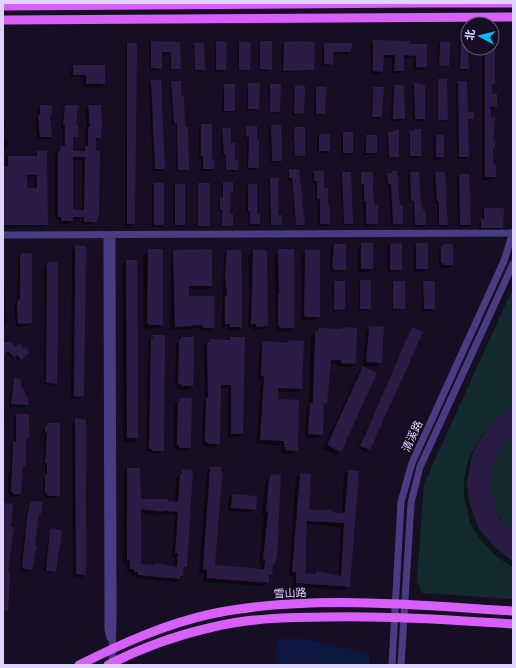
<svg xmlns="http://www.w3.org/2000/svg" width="516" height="668" viewBox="0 0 516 668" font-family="'Work Sans','Noto Sans SC',sans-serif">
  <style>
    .green { fill: #132b2e }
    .water { fill: #0c1741 }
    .shadow { fill: #0007; fill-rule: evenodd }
    .building { fill: #2b1c45; fill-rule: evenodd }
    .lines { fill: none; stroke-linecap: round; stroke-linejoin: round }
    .minor { stroke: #493c82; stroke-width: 7 }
    .major { stroke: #d85ffa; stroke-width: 9 }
    .labels { text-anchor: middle; stroke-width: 3; stroke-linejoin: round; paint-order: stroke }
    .street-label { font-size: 11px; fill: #dfd4fe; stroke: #160f24 }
  </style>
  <rect width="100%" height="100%" fill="#160f24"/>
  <!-- green -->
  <path class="green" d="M 513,288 L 513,599 L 422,593 L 417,581 L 424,484 Z"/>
  <!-- water -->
  <path class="water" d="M 277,639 L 306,639 L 370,654 L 369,665 L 276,665 Z"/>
  <!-- shadow -->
  <path class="shadow" d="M 461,40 L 469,48 L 468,69 L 467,71 L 459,71 L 459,42 Z
    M 373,41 L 409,45 L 426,67 L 423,70 L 413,70 L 414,58 L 403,58 L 403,71 L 400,73 L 392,73 L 392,58 L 383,57 L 382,71 L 379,74 L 371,74 L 370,44 Z
    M 151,42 L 179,43 L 180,68 L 179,70 L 170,70 L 170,54 L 161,54 L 161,68 L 159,70 L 150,70 L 149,44 Z
    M 217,42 L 226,43 L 225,70 L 223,72 L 215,72 L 215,44 Z
    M 261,42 L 271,69 L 269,71 L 259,71 L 259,44 Z
    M 240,43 L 249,70 L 248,71 L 238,71 L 238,44 Z
    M 284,43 L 313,70 L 312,71 L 282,72 L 282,45 Z
    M 440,43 L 449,43 L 448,66 L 447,67 L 438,67 L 438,45 Z
    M 492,43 L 494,43 L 494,84 L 492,86 L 491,95 L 496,106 L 493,109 L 489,109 L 492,142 L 494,148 L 492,150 L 495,177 L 492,180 L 482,180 L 482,48 L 492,48 Z
    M 128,44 L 134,224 L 132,226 L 125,226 L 126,46 Z
    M 194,44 L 204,70 L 203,71 L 194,71 L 193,46 Z
    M 325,44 L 350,52 L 348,54 L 332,54 L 332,64 L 330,66 L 322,66 L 322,46 Z
    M 73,66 L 104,66 L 104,84 L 101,87 L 83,87 L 83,77 L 70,77 L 71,69 Z
    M 439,80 L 447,119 L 445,121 L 437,121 L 437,81 Z
    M 152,81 L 164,169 L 161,171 L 153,171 L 149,84 Z
    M 171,82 L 180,97 L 188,169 L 186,171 L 176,171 L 176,124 L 172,124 L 170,83 Z
    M 459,82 L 467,113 L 473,118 L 467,121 L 468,157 L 466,159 L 457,159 L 456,84 Z
    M 414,83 L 424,119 L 422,121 L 413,121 L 412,86 Z
    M 249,84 L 258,109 L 256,110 L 247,110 L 247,86 Z
    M 225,85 L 234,110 L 232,112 L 222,112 L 223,87 Z
    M 270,85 L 279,111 L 277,113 L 269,113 L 268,87 Z
    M 296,86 L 303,113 L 301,115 L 292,115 L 294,88 Z
    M 395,86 L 404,118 L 401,121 L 391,121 L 392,88 Z
    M 316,88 L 324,114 L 323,115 L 314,115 L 315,89 Z
    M 373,88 L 381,117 L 379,119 L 371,119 L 372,90 Z
    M 40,106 L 51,115 L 49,117 L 51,137 L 48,139 L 37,139 L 35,119 L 37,117 L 37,109 Z
    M 66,106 L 77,136 L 72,140 L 72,152 L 82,152 L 85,147 L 85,131 L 87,129 L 85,109 L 88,106 L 100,137 L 95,141 L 98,216 L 93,224 L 82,224 L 82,219 L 72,219 L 69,224 L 58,224 L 58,219 L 55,219 L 55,155 L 57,150 L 63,147 L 63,128 L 61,128 L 63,109 ZM 72,160 L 82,160 L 82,211 L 72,211 Z
    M 3,123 L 5,123 L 5,131 L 3,134 Z
    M 201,125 L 213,169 L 211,171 L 201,171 L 201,158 L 199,158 L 199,127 Z
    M 271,126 L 280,126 L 281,160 L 279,162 L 270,162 L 269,128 Z
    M 246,127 L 256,141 L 258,141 L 258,168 L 256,170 L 247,170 L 247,138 L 245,138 L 245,128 Z
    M 294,128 L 304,128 L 304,156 L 302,157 L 294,157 L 294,139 L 292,139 L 292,129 Z
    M 222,129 L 230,144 L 237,170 L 235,172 L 225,171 L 225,155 L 222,155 L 221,131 Z
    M 414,130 L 420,156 L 418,158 L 409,158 L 409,133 Z
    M 398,131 L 398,156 L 387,158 L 387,135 Z
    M 343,133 L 352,152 L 350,155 L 341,155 L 341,136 Z
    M 319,135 L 329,150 L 326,153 L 317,153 L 317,138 Z
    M 367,136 L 376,152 L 373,155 L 364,155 L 364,139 Z
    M 436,136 L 443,136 L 443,157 L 441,160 L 433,160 L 433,139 Z
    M 3,139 L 9,142 L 3,151 Z
    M 37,152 L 47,224 L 44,227 L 3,228 L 3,167 L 5,167 L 5,160 L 8,157 L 34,157 ZM 26,177 L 34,177 L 34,189 L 26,189 Z
    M 289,170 L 298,170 L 304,225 L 302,226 L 295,226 L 291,180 L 287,180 Z
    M 315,172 L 323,189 L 328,224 L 326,226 L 318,226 L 318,201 L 315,201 L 315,183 L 313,183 L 312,174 Z
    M 392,172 L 402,224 L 400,226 L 391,226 L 389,185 L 386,185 L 386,176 Z
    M 342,173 L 352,223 L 351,225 L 343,225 L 340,175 Z
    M 362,173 L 372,173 L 377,224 L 375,226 L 364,226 L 362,185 L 360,185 L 360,175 Z
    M 411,173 L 425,225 L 422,227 L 413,227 L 413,202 L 409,202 L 408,176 Z
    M 435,173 L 444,189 L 446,189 L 447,225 L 445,227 L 438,227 L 437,203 L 435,203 L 433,175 Z
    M 460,175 L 470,225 L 468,227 L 458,227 L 457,177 Z
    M 270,179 L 278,179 L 277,216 L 281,224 L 279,226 L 270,226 L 268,180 Z
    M 224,183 L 232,192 L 230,194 L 229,215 L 232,226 L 230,227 L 221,227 L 221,211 L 218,211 L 219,201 L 222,199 L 222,185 Z
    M 154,184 L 163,225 L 160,227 L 152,227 L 152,187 Z
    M 199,184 L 209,225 L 207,227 L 197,227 L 197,186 Z
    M 176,185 L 184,224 L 181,227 L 173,227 L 174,187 Z
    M 248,185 L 259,224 L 258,226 L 249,226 L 248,212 L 246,212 L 246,187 Z
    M 484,209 L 502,227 L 500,230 L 479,230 L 479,222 L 482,220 L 482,212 Z
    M 361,244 L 372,269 L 369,272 L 358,272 L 358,247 Z
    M 390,244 L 401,269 L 398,272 L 387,272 L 387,247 Z
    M 416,244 L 427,269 L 424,272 L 414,272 L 414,247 Z
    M 334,245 L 345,270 L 342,272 L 331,272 L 330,258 L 331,248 Z
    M 443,245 L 452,265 L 449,268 L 440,268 L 440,265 L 439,265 L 439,250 Z
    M 77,246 L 83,397 L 80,399 L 71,398 L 72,251 Z
    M 149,250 L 162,325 L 158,328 L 145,329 L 144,326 L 143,256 Z
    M 280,250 L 293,328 L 289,332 L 276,332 L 274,256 Z
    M 175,251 L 211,286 L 208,289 L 188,289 L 188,297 L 213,327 L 209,331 L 199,331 L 199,328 L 171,330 L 170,328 L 171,254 Z
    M 227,251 L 241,326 L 237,330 L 227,330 L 227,327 L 222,327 L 224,254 Z
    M 253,251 L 267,326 L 263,329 L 253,330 L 253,327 L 248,327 L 250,286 L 249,286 L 248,256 Z
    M 306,251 L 319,316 L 315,320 L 302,320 L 301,318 L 302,294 L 301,256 Z
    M 22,254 L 31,323 L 28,326 L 16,327 L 14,306 L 17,301 L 18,259 Z
    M 3,257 L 6,323 L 3,326 Z
    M 126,261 L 137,438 L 133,442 L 123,442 L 122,265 Z
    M 49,263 L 56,383 L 53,386 L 44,385 L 44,268 Z
    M 360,281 L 370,308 L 369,310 L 359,310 L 359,283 Z
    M 334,282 L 344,309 L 342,311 L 333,311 L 332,284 Z
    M 394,282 L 404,309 L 402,310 L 392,310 L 392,283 Z
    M 424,282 L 434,309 L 432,311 L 422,311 L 422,284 Z
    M 370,327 L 381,362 L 377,366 L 363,366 L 366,331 Z
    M 412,328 L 422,333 L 367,452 L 358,448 Z
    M 318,329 L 355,361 L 353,363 L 355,364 L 352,367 L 338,367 L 338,364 L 330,364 L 326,403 L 323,406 L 322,434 L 318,438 L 305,438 L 306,408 L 309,405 L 311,336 Z
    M 153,336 L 163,450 L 159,454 L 149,453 L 149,451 L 146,451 L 148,343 Z
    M 182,338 L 192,386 L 188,390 L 177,390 L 177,387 L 175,387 L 176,344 Z
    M 230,338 L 242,434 L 239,437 L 228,437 L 228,388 L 220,388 L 219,444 L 215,447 L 204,447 L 205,445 L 202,445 L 203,402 L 205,399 L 204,347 L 210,340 L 228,340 Z
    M 3,339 L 16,348 L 29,352 L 19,361 L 15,356 L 12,359 L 6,352 L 3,355 Z
    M 289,341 L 301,388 L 297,392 L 277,392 L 277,400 L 297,450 L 293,454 L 282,454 L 283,451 L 280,451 L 281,445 L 256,444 L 261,382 L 257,379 L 260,346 L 264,342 L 286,344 Z
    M 363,368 L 340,452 L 336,455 L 323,449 L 359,371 Z
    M 14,379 L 20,385 L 27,405 L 24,408 L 9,407 L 12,382 Z
    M 180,399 L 190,447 L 187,451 L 176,451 L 176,449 L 174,449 L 174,406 Z
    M 513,409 L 513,435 L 502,445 L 492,463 L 489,476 L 492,503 L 505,527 L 513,534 L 513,567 L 498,558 L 479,538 L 470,523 L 464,496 L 464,478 L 468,460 L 481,436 L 506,413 Z
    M 3,413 L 5,413 L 3,415 L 5,415 L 3,429 Z
    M 17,415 L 25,440 L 21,494 L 18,497 L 10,497 L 10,494 L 8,494 L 8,475 L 11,472 L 11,445 L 14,442 L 14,418 Z
    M 77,419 L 84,419 L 87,496 L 85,575 L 82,578 L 73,576 L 72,424 Z
    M 47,424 L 59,424 L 59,495 L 56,498 L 45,498 L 45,495 L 43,495 L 43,478 L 45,476 L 45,465 L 43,465 L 44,435 L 42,435 L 42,430 Z
    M 127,468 L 140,500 L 175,502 L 176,478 L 183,470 L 186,566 L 183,570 L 182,576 L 176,582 L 134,578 L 135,576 L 131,575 L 131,572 L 127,572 L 127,563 L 123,563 L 124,472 ZM 140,513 L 160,516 L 161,514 L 175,515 L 172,557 L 175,557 L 174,568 L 155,564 L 154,566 L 140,565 Z
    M 211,468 L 214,566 L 261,569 L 261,563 L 259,563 L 264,516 L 262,516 L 265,483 L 271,475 L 281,475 L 274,564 L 272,566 L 271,575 L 264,586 L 203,582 L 204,573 L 199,573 L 207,471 Z
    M 348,471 L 349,586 L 345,590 L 292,586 L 293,576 L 289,575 L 296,478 L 300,474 L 308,511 L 342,514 L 344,475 ZM 306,524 L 341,527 L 338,576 L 317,572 L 315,575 L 304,574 Z
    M 232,495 L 255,510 L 252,512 L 228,511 L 229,497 Z
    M 31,503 L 41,503 L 31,570 L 29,572 L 20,570 L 25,521 L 28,506 Z
    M 53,529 L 61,532 L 57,570 L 53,573 L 44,571 L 49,533 Z"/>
  <!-- building -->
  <path class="building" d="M 461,39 L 468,40 L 469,69 L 460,69 Z
    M 373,40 L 410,41 L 410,44 L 427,44 L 427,67 L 416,67 L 416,56 L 404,55 L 404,71 L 394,71 L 395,55 L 384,55 L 383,72 L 373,71 Z
    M 151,41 L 180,42 L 181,69 L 171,69 L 171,53 L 162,52 L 162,69 L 151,68 Z
    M 216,41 L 227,42 L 226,70 L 216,70 Z
    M 260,41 L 272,41 L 272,70 L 260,69 Z
    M 303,41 L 315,42 L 314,70 L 283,71 L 284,42 Z
    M 239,42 L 251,42 L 250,70 L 239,70 Z
    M 440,42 L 450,42 L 449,66 L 439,66 Z
    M 127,43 L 137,43 L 135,224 L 127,224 Z
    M 194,43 L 204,43 L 205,70 L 195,70 Z
    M 324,43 L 352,43 L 351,52 L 333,52 L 333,65 L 324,64 Z
    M 485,48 L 495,48 L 495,84 L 492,84 L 492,94 L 497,94 L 497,107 L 490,107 L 491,117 L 495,117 L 493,141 L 495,141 L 495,148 L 493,148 L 493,160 L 494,165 L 496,165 L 496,177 L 485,177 Z
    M 73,65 L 105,65 L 105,84 L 86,84 L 86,75 L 73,75 Z
    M 438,79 L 447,79 L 448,120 L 438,120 Z
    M 151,80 L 161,80 L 165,169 L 155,169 Z
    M 171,81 L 181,81 L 181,96 L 184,96 L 185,127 L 188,127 L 189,170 L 178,170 L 177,123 L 174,123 Z
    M 458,81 L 467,81 L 468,112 L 474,112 L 474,119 L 468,119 L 469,157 L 459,157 Z
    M 414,82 L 425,85 L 425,119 L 415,119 Z
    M 248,83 L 260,83 L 259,109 L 248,109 Z
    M 224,84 L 235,84 L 235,111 L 224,111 Z
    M 270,84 L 281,84 L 280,112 L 270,112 Z
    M 295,85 L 305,86 L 304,113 L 294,114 Z
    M 394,85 L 404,85 L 405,119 L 393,119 Z
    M 316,87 L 326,87 L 325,114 L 316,114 Z
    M 373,87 L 384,87 L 382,117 L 372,117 Z
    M 40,105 L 52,105 L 52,115 L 50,115 L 52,137 L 40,137 L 38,115 L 40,115 Z
    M 65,105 L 78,105 L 76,126 L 78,125 L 78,137 L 73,137 L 73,151 L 85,151 L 85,146 L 88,146 L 88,127 L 90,127 L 88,105 L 101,105 L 102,127 L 101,127 L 101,138 L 96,138 L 96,151 L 100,151 L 99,217 L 97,217 L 97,222 L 84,222 L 84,217 L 73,217 L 73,221 L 61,221 L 61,217 L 58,217 L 58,151 L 60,151 L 60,146 L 65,146 L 65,125 L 63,125 ZM 73,157 L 85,157 L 84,210 L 73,210 Z
    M 201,124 L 212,124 L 212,159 L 214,159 L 214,169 L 203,169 L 203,156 L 201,156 Z
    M 271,125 L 281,125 L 282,161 L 272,161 Z
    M 246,126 L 257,126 L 257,140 L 259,140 L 259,168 L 248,168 L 249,137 L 246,137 Z
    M 294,127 L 305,127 L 305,156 L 295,156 Z
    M 222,128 L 231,128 L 231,143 L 235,143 L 235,160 L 238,160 L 238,170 L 226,170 L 226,154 L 224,154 Z
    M 414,129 L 421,129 L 421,156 L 410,156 L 410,131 L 414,131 Z
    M 394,130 L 399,130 L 399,157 L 389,157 L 388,132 L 394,132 Z
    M 343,132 L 353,132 L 353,153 L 343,153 Z
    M 319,134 L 330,134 L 330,151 L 319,151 Z
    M 366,135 L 377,135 L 377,153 L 366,153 Z
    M 436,135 L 444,135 L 444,157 L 436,157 Z
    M 37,151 L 47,151 L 48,225 L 3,225 L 3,166 L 8,166 L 8,156 L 37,156 ZM 27,175 L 37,175 L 37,188 L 27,188 Z
    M 289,169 L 299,169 L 305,225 L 296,225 L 292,178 L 289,178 Z
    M 314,171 L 324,171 L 324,188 L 328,188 L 328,204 L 329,204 L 330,224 L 320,224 L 320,199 L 317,199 L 317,181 L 314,181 Z
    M 392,171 L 397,171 L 400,205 L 403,205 L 403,224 L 393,224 L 391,184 L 388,184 L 387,173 L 392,173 Z
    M 342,172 L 351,172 L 353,224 L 344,224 Z
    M 361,172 L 373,172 L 373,189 L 375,205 L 378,205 L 378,224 L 366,224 L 366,201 L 364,201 L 364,184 L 361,184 Z
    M 410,172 L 419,172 L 421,207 L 423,207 L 423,210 L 425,210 L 426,225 L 415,225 L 414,201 L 411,201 Z
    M 435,172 L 445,172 L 448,225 L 439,225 L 439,201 L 437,201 Z
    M 459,174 L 469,174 L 471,225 L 460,225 Z
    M 270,178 L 279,178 L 278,215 L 282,215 L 282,225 L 271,225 Z
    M 223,182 L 233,182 L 233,193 L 230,193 L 230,214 L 233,214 L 233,226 L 222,226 L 222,210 L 220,210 L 220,198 L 223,198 Z
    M 154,183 L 164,183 L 164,225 L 154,225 Z
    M 198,183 L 210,183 L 210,226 L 198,226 Z
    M 175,184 L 185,184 L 185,225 L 175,225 Z
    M 248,184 L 257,184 L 257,214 L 260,214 L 260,224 L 250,224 L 250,211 L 248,211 Z
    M 484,208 L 504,208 L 503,228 L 481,228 L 481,219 L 484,219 Z
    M 361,243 L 373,243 L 373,269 L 361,269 Z
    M 402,243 L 402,270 L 390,270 L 390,244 Z
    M 416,243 L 428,243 L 428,269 L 416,269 Z
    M 334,244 L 346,244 L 346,270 L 334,270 L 332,267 Z
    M 443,244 L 453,244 L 453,265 L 443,265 L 443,263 L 441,263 L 441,246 L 443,246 Z
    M 76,245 L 85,246 L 86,248 L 84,397 L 74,396 L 75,247 Z
    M 148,249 L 163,249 L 163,325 L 149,325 L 147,322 Z
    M 212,249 L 212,286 L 189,286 L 189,296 L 214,296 L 214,328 L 203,328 L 203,325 L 175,327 L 173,252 L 175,250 Z
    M 279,249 L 294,249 L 294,328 L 280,328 L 278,325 L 278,294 L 279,294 L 278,251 Z
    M 227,250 L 241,250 L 242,327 L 230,327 L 230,324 L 225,324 L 225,296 L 227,296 L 225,275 Z
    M 253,250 L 267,250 L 268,326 L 256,327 L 256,324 L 251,324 Z
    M 305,250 L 320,250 L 320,317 L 305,317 L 304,314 Z
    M 22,253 L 31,253 L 32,255 L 32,323 L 18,324 L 17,302 L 20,298 L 20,255 L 22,255 Z
    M 126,260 L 137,260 L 138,438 L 127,438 Z
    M 49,262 L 57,262 L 58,264 L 57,384 L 46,383 L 47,264 Z
    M 360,280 L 371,280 L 371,309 L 360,309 Z
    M 334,281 L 345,281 L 345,309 L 334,310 Z
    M 393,281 L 405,281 L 405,309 L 393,309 Z
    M 423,281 L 435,281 L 435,309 L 424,309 Z
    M 369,326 L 384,327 L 382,363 L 366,362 Z
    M 343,327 L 357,328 L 356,362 L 353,362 L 357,364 L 341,363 L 341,360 L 331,360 L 327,404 L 324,403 L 323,435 L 308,434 L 310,403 L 313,403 L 315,331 L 318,331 L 318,328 L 341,329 Z
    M 412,327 L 423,332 L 370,450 L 360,446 Z
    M 153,335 L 165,335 L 164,451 L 152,451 L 152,449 L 149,449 L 151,338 L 153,338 Z
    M 181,337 L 194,337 L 193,386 L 181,386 L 181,384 L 178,384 L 179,340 L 181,340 Z
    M 230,337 L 245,337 L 243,434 L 231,434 L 231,385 L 221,385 L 220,444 L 207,444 L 208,442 L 205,442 L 206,397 L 208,398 L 207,342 L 210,342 L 210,339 L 230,340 Z
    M 289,340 L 304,341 L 302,389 L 278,388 L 278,399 L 299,400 L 298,451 L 286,450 L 286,447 L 284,447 L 284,441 L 260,440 L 264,377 L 261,375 L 262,343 L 264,341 L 288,343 Z
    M 3,342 L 11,342 L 16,347 L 19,344 L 24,349 L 26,347 L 30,352 L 21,360 L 17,355 L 14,358 L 8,351 L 5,354 L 3,351 Z
    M 363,366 L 377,373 L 341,452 L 327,445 Z
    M 14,378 L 21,379 L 21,385 L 29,401 L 28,405 L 11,404 Z
    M 180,398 L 192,398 L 191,448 L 179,448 L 179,445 L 177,445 L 178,401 L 180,401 Z
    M 513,407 L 513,435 L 503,445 L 496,457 L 492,470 L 490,483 L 495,509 L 501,521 L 513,533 L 513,561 L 495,548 L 478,527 L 469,501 L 467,483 L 472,455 L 480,439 L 498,418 Z
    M 16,414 L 28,414 L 29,417 L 29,437 L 26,440 L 26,465 L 23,467 L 21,494 L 13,494 L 13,492 L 11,492 L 13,442 L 16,442 Z
    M 76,418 L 86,420 L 86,575 L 76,574 L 75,433 L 75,420 Z
    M 47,423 L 60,423 L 60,496 L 47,496 L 47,493 L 45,493 L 45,474 L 47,474 L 47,463 L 45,463 L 47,432 L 45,433 L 45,426 L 47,426 Z
    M 210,467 L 221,467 L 222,476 L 215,565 L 264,569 L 265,559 L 263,559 L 268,512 L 266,512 L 269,478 L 270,478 L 271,474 L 281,475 L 277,556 L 275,564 L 273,564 L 272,575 L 269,575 L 269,583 L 207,578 L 207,570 L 203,569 Z
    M 127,468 L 140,468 L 141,499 L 168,499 L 167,501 L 178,502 L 180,474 L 182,474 L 182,469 L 193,470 L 187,567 L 184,567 L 183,576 L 180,576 L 180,579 L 138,575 L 138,572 L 134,572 L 134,569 L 130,569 L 130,560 L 127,560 ZM 141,509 L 164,512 L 164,511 L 178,512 L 175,553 L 178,553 L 177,567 L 155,563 L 155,565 L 141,564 Z
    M 348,470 L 359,471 L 350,587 L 296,583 L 296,572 L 292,572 L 300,473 L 311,474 L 309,510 L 332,510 L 331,512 L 345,513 ZM 307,521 L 344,523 L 341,576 L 316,571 L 316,574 L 305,573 Z
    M 232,494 L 257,496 L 256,510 L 231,508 Z
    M 32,501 L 43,502 L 41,514 L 39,515 L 35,545 L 37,546 L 32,570 L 24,569 L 22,567 L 27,517 L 30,503 Z
    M 3,503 L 13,504 L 11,527 L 14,527 L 8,572 L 10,573 L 8,611 L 3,610 Z
    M 52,528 L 61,530 L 62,532 L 56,572 L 47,571 L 46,569 L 50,530 Z"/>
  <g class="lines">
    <!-- minor -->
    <path class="minor" d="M 3,235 L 513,233
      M 107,235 L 108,629 L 110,638
      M 112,665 L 113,615 L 112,235
      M 392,665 L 401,502 L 412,463 L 504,261 L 513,232
      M 401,665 L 411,503 L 420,467 L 513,264"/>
    <!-- major -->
    <path class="major" d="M 425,3 L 513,3
      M 3,6 L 423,3
      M 3,20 L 513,17
      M 79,665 C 121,644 165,624 211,614 C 306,594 416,605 513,611
      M 108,665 C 141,648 177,635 213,627 C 251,618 290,617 328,617 C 390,616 451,620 513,624"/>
  </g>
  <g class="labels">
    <!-- street labels -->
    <g class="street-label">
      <text transform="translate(412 436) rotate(-65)" y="4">清溪路</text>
      <text transform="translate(290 593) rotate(-3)" y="4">雪山路</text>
    </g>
  </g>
  <!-- border -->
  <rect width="516" height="668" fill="none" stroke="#dfd4fe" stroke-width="8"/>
  <!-- north arrow -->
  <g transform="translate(480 36) rotate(277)"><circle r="19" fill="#160f24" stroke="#665e7b"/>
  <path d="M0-3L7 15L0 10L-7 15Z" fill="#07baf6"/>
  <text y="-6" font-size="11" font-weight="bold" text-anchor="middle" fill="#dfd4fe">北</text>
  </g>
</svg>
